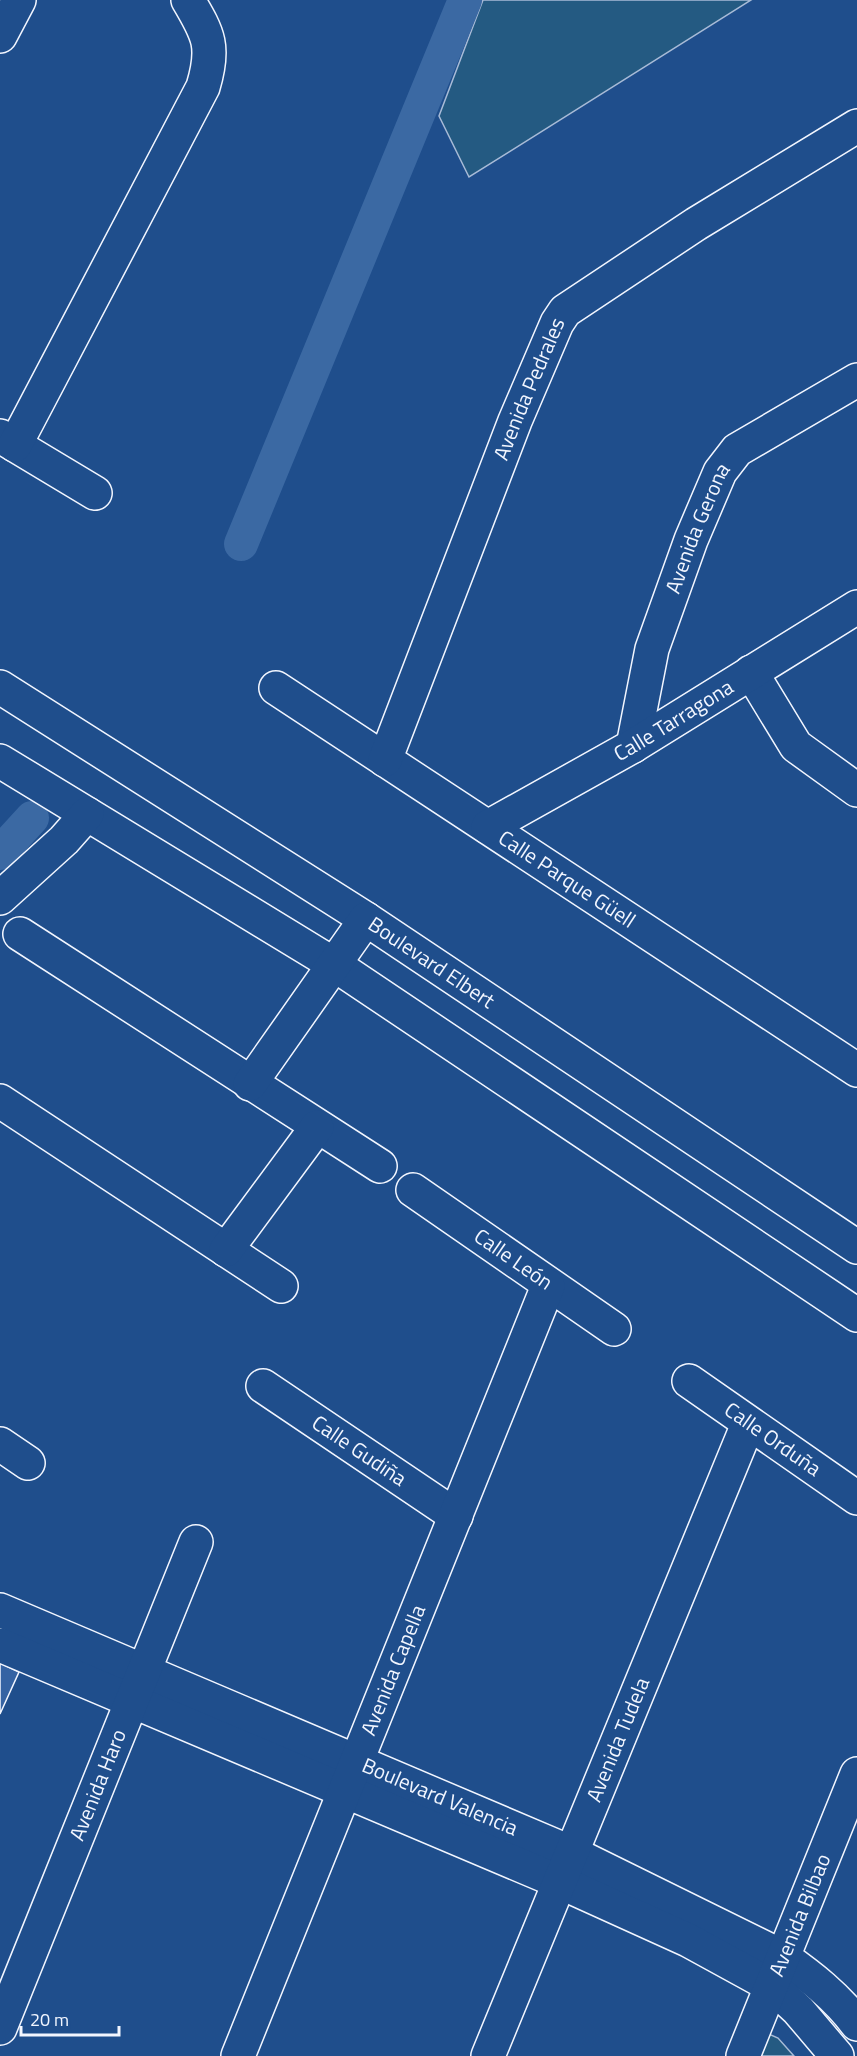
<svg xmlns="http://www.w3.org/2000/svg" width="857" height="2056" viewBox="0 0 857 2056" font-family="'Titillium Web',sans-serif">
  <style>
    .green { fill: #245a82; stroke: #a8bbd7; stroke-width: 1.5 }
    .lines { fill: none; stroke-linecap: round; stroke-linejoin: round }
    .canal { stroke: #3b69a3; stroke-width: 34 }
    .building { fill: #3563a3; stroke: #f2f6ff; stroke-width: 1.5 }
    .minor-casing { stroke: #f2f6ff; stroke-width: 36 }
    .minor { stroke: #1f4e8c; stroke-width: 33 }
    .labels { text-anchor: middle; stroke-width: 4.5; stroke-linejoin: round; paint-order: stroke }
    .street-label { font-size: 21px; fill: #f2f6ff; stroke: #1f4e8c }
  </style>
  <rect width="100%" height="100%" fill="#1f4e8c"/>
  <!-- green -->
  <path class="green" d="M 483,0 L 751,0 L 469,177 L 439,116 Z
    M 755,2028 L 778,2038 L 794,2056 L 744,2056 Z"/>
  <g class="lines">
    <!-- canal -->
    <path class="canal" d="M 241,544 L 465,0
      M 0,853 L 32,818"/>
  </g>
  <!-- building -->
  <path class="building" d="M 0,1663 L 19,1672 L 0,1714 Z"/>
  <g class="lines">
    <!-- minor casing -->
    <g class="minor-casing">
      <g id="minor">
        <path d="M 0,36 L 19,0"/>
        <path d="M 0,436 L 95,493"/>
        <path d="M 15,445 L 203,87 C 215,47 209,35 188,0"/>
        <path d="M 751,672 L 796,746 L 857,790"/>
        <path id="s1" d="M 0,687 L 366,919 L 857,1247"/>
        <path id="s2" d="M 276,688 L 857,1070"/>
        <path id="s3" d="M 633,746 L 652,649 L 691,540 L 720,472 L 737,450 L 857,380"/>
        <path id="s4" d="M 385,760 L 515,421 L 557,323 L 565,311 L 696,224 L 857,126"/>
        <path d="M 0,761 L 335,965 L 857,1315"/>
        <path id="s5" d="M 488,827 L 633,746 L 857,607"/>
        <path d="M 0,898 L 64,840 L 87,814"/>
        <path d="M 20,934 L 380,1166"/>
        <path d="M 250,1084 L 366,919"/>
        <path d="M 0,1101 L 281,1286"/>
        <path id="s6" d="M 413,1190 L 614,1329"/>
        <path d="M 226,1250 L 317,1127"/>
        <path id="s7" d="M 689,1381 L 857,1498"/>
        <path id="s8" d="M 263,1386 L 456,1516"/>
        <path d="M 0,1444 L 28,1463"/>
        <path id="s9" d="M 0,1610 L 572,1853 L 783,1957 C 811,1977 836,1996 857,2024"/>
        <path d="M 0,1645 L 560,1882 L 688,1940 L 772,1986 L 798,2010 L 837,2056"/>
        <path id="s10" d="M 0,2028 L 196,1542"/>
        <path id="s11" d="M 238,2056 L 548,1286"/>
        <path id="s12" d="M 488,2056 L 748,1424"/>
        <path id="s13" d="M 743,2056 L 857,1774"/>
      </g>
    </g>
    <!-- minor -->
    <use href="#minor" class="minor"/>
  </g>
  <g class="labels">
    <!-- street labels -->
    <g class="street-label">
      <text dy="7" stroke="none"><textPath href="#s4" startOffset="398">Avenida Pedrales</textPath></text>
      <text dy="7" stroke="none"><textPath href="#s3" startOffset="228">Avenida Gerona</textPath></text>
      <text dy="7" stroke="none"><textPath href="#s5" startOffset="214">Calle Tarragona</textPath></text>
      <text dy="7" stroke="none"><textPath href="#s2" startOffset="348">Calle Parque Güell</textPath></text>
      <text dy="7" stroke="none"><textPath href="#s1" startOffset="512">Boulevard Elbert</textPath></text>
      <text dy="7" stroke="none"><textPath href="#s6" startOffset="122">Calle León</textPath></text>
      <text dy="7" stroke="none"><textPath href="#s7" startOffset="102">Calle Orduña</textPath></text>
      <text dy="7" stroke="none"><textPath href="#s8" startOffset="116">Calle Gudiña</textPath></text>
      <text dy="7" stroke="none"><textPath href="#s11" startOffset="416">Avenida Capella</textPath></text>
      <text dy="7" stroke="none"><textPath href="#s12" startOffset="342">Avenida Tudela</textPath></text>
      <text dy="7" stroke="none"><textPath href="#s10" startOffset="262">Avenida Haro</textPath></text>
      <text dy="7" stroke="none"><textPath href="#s9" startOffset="478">Boulevard Valencia</textPath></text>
      <text dy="7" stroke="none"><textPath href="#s13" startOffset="152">Avenida Bilbao</textPath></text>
    </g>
  </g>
  <!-- scale -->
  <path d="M21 2026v9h98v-9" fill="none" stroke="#f2f6ff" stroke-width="3"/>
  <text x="30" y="2026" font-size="18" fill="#f2f6ff" stroke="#1f4e8c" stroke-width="4.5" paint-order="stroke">20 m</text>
</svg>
